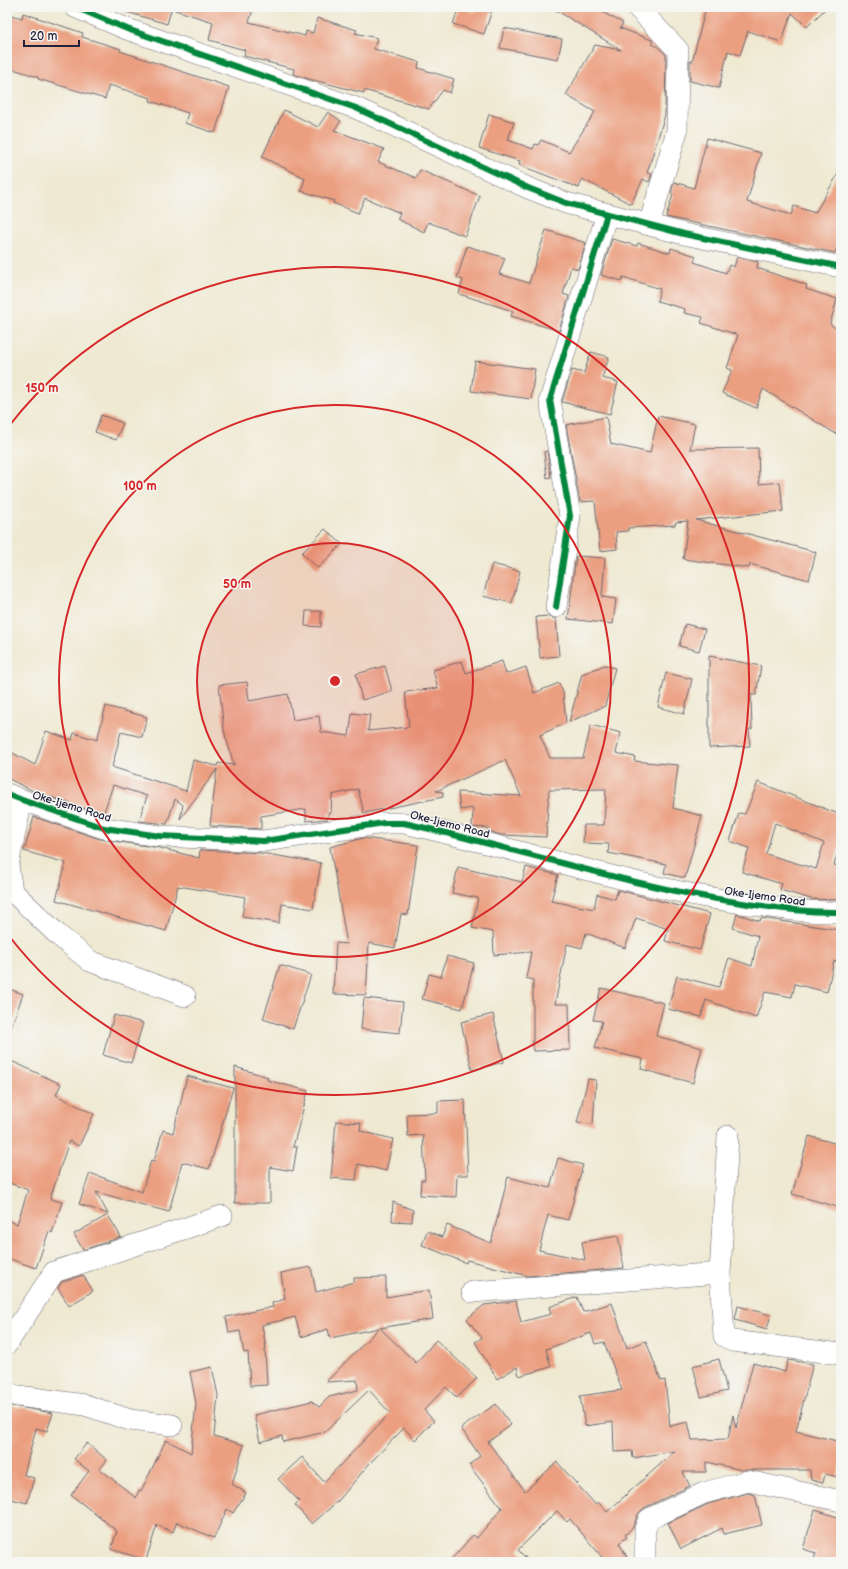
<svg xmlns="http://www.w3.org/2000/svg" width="848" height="1569" viewBox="0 0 848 1569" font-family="'Balsamiq Sans',sans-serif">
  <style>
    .building { fill: #eb9f80; fill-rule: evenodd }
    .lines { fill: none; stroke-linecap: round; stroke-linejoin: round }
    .minor-casing { stroke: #6a6870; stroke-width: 22 }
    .minor { stroke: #fff; stroke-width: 21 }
    .cycleway-casing { stroke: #f6f6f2; stroke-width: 8 }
    .cycleway { stroke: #00873e; stroke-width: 6 }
    .ring { fill: none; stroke: #d62828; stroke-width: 2 }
    .labels { text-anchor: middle; stroke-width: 3; stroke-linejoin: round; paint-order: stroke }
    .street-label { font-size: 11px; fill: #22223b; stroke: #f6f6f2 }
    .centre { fill: #d62828; stroke: #f6f6f2; stroke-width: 2 }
    .ring-label { font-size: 12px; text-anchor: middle; font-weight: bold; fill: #d62828; stroke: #f6f6f2; stroke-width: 3; stroke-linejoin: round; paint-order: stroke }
  </style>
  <rect width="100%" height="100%" fill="#f6f6f2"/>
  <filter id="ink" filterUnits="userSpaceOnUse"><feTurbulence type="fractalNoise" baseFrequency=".025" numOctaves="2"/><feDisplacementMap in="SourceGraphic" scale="8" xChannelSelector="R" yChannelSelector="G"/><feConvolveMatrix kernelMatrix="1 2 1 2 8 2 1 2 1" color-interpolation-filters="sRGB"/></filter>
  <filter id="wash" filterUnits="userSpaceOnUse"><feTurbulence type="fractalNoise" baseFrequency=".012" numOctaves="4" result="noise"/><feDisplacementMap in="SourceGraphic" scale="16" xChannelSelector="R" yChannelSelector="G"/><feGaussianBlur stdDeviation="0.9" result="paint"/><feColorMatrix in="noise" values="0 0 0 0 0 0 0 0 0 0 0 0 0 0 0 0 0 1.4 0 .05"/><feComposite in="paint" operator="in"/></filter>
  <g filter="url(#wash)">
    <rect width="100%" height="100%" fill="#efe9d2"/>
    <g id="blocks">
      <!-- building -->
      <path class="building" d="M 124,7 L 172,7 L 167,24 L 123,11 Z
        M 175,7 L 254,7 L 249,22 L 305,36 L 306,31 L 313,33 L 317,18 L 357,30 L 355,33 L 377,38 L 374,49 L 419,62 L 418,68 L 454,79 L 450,93 L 443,90 L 429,109 L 364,90 L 364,93 L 309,79 L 293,74 L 294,69 L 244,56 L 245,50 L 209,40 L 213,22 L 175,10 Z
        M 459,7 L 475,12 L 477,7 L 493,7 L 484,34 L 453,24 Z
        M 551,7 L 592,7 L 623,23 L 620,28 L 652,40 L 652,44 L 658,47 L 666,55 L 665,115 L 647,173 L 652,174 L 649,182 L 643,179 L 631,204 L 582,179 L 579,188 L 519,165 L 520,161 L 479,148 L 489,114 L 514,122 L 508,140 L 533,149 L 535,144 L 538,145 L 541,140 L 569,152 L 595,112 L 566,95 L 595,45 L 621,50 Z
        M 706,7 L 827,7 L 807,27 L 792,13 L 781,42 L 748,31 L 740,55 L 728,51 L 719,88 L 690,81 L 690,61 L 692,62 Z
        M 23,13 L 83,33 L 82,37 L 121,49 L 120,51 L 229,87 L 215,133 L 185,123 L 188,113 L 150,101 L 151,98 L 109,85 L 105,99 L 38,79 L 38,77 L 7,67 L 7,14 L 22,18 Z
        M 504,28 L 562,39 L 558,59 L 500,48 Z
        M 284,110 L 318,127 L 328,112 L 341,121 L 334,130 L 384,149 L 378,162 L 416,178 L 420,170 L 480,196 L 465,236 L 428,222 L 424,232 L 397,219 L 400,213 L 365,198 L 358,213 L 333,203 L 334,201 L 301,191 L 305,178 L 262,157 Z
        M 707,138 L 761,153 L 747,202 L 791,215 L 794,206 L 815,213 L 841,169 L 841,235 L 835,253 L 666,217 L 673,195 L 671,194 L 674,182 L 694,188 Z
        M 546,230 L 586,243 L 578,269 L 571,267 L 563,294 L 569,296 L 559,331 L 511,316 L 513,311 L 459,294 L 463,280 L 457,278 L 467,246 L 505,258 L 499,274 L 529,283 Z
        M 612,239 L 637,246 L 638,243 L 670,253 L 671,248 L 696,256 L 694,262 L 726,273 L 729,265 L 734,267 L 737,257 L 758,262 L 757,268 L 807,285 L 806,289 L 837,299 L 830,324 L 841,332 L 841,437 L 763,389 L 756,408 L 722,393 L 732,370 L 727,368 L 738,335 L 701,323 L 703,317 L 684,313 L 685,309 L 657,301 L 660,289 L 623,277 L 622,281 L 601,275 Z
        M 591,352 L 609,357 L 602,378 L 618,382 L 610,414 L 562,402 L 572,370 L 584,373 Z
        M 475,361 L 535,369 L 531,399 L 471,391 Z
        M 101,415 L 123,423 L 116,440 L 95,432 Z
        M 658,416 L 695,424 L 690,449 L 758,448 L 759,484 L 780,482 L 783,511 L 696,520 L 816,552 L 809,580 L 750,564 L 749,568 L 683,559 L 688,521 L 676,522 L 675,525 L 628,528 L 628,531 L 616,532 L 617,549 L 600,551 L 595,501 L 580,502 L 566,425 L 606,417 L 611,444 L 650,453 Z
        M 547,451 L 551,477 L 547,478 L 544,452 Z
        M 325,529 L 342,544 L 318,568 L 302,553 Z
        M 576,556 L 605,558 L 602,597 L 616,599 L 613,624 L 568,619 Z
        M 492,564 L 520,571 L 512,603 L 483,596 Z
        M 306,611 L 321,611 L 321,627 L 305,626 Z
        M 548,616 L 556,619 L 559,656 L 540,658 L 536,617 Z
        M 685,624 L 705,629 L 699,651 L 679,646 Z
        M 709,656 L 761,666 L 756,695 L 751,695 L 752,729 L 749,729 L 750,746 L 709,748 Z
        M 462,661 L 466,673 L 502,661 L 506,674 L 526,667 L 534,693 L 559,683 L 563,692 L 566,723 L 540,735 L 550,758 L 583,758 L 591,725 L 621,733 L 616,753 L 635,757 L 634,761 L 678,765 L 673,808 L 702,816 L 685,878 L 664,873 L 666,864 L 608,853 L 609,844 L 583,843 L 584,825 L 604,825 L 606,789 L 549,790 L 546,837 L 501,835 L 488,831 L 488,828 L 472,827 L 473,808 L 460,810 L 458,792 L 521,796 L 505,760 L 436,791 L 443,792 L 443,797 L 364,813 L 358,789 L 332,795 L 331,813 L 328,813 L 328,819 L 306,821 L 306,809 L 261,816 L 261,829 L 212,826 L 210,825 L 217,769 L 180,819 L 183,805 L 175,799 L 167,824 L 139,821 L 147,796 L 113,785 L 103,815 L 31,790 L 7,778 L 7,750 L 35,765 L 46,731 L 72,740 L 74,733 L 97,740 L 106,706 L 147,717 L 142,737 L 121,732 L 112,767 L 186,791 L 193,760 L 217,766 L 218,763 L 234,765 L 224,731 L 219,685 L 247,682 L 249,701 L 288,694 L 293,720 L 319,716 L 321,732 L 349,736 L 352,713 L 370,715 L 368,731 L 409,727 L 405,692 L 438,688 L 433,670 Z
        M 605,665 L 615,668 L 605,706 L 569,722 L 582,674 Z
        M 385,666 L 392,691 L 362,700 L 356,674 Z
        M 666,673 L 692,679 L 684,714 L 658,707 Z
        M 758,782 L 841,815 L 841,842 L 834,865 L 840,866 L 839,874 L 841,874 L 841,900 L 811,899 L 780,890 L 782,884 L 742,872 L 749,848 L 730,841 L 739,813 L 745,814 ZM 775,823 L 824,843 L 816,869 L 766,854 Z
        M 34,817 L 100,839 L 160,848 L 199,858 L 200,850 L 261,853 L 321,863 L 313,909 L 282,904 L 279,923 L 242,917 L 245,897 L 178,886 L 166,931 L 56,900 L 66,863 L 24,851 Z
        M 363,838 L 418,845 L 408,915 L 401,914 L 395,948 L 369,943 L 366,995 L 333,994 L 336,943 L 347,944 L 330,847 Z
        M 458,867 L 522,882 L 526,867 L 558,875 L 551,901 L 594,909 L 597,894 L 615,899 L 618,890 L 710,914 L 700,950 L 665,941 L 668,929 L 636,918 L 625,948 L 586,933 L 582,948 L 567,944 L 555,1004 L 569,1004 L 570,1050 L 533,1051 L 533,980 L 526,978 L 531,952 L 494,955 L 493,932 L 472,928 L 478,898 L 452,893 Z
        M 737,914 L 760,921 L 761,918 L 841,930 L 841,963 L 834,961 L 827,992 L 795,984 L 792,997 L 765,992 L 756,1018 L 706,1000 L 701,1017 L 668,1009 L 677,976 L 719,987 L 729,958 L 752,966 L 758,936 L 733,928 Z
        M 447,956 L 474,963 L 462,1009 L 422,999 L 429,974 L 441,977 Z
        M 280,965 L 311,975 L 293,1029 L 263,1019 Z
        M 7,988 L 23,994 L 9,1033 L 7,1033 Z
        M 601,988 L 664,1003 L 656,1036 L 702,1048 L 693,1083 L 641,1069 L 643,1059 L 595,1048 L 602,1021 L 593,1020 Z
        M 364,998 L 403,1002 L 400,1033 L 361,1029 Z
        M 493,1014 L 504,1062 L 472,1070 L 461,1022 Z
        M 114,1015 L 143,1023 L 131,1063 L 103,1055 Z
        M 7,1059 L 61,1084 L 56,1095 L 94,1114 L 79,1146 L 69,1141 L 50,1199 L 62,1202 L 52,1233 L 49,1231 L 36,1268 L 7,1258 L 7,1220 L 17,1224 L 28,1190 L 7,1182 Z
        M 235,1067 L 268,1077 L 267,1080 L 308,1091 L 293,1147 L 297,1147 L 293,1171 L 270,1167 L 270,1203 L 235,1203 Z
        M 187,1076 L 233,1088 L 209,1169 L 182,1162 L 169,1212 L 96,1192 L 108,1214 L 79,1204 L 90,1173 L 142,1192 L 151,1160 L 154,1161 L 163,1130 L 173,1133 Z
        M 588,1079 L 596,1080 L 593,1124 L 577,1123 Z
        M 465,1100 L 468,1175 L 457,1175 L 456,1197 L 420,1195 L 421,1180 L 425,1180 L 423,1135 L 408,1136 L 407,1114 L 438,1113 L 438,1101 Z
        M 336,1121 L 361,1123 L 360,1131 L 393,1139 L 386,1171 L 358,1164 L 356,1180 L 331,1178 Z
        M 809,1136 L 841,1145 L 841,1208 L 792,1194 Z
        M 558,1158 L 583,1165 L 568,1220 L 548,1215 L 539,1250 L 585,1260 L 582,1242 L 618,1236 L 624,1268 L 528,1276 L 467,1260 L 466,1263 L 422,1245 L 427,1231 L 442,1237 L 447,1225 L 491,1243 L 508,1177 L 550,1188 Z
        M 393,1202 L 413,1210 L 412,1222 L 392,1221 Z
        M 108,1215 L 121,1237 L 83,1250 L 74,1234 Z
        M 311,1267 L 316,1292 L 354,1282 L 354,1278 L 386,1277 L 386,1297 L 429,1290 L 433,1319 L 380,1328 L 416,1363 L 436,1340 L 477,1378 L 457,1398 L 446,1387 L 424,1410 L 434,1421 L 415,1440 L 404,1428 L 369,1464 L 339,1500 L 312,1524 L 295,1505 L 299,1501 L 278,1479 L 302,1457 L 324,1482 L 390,1413 L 369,1390 L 325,1432 L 283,1442 L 282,1436 L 260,1442 L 254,1415 L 312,1401 L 319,1407 L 329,1397 L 358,1390 L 357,1380 L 326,1382 L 379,1328 L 330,1338 L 328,1329 L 301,1337 L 295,1317 L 262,1325 L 266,1348 L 265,1349 L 267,1385 L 250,1386 L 248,1352 L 244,1353 L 240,1331 L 229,1333 L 226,1317 L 273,1307 L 272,1303 L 285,1299 L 281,1273 Z
        M 83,1275 L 93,1291 L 69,1306 L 58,1288 L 62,1282 Z
        M 577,1297 L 583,1312 L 612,1303 L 627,1348 L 646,1341 L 661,1381 L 665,1380 L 670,1426 L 688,1422 L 692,1440 L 728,1439 L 733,1415 L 736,1428 L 753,1363 L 785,1372 L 788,1360 L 813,1364 L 796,1431 L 841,1442 L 841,1461 L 838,1477 L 825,1474 L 823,1483 L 811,1480 L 810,1470 L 742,1470 L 706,1462 L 706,1472 L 683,1472 L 690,1486 L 644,1508 L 638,1514 L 633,1527 L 625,1535 L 627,1537 L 619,1543 L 630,1562 L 606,1562 L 570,1519 L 567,1522 L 557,1511 L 518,1550 L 530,1562 L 449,1562 L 473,1535 L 477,1538 L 502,1508 L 469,1465 L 480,1456 L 461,1428 L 496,1404 L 511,1425 L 488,1442 L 525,1491 L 557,1462 L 595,1504 L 598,1502 L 607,1512 L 675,1451 L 633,1458 L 632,1451 L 614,1452 L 613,1422 L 585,1426 L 580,1396 L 622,1390 L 604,1342 L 595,1344 L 591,1333 L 546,1349 L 551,1367 L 519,1376 L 517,1367 L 497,1379 L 475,1342 L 482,1338 L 467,1319 L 484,1305 L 516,1301 L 521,1322 L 551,1314 L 549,1307 Z
        M 738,1306 L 771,1315 L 767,1329 L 735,1320 Z
        M 719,1359 L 727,1391 L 701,1397 L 693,1366 Z
        M 212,1367 L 218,1395 L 214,1436 L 244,1445 L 232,1484 L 246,1493 L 233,1513 L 227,1509 L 214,1538 L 177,1522 L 173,1532 L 157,1525 L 146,1560 L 111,1549 L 117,1531 L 71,1495 L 89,1471 L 74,1459 L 87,1443 L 107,1460 L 100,1469 L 136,1498 L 139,1490 L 141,1491 L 166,1440 L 191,1453 L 196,1403 L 190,1372 Z
        M 7,1405 L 53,1413 L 47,1431 L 36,1428 L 24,1475 L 34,1478 L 27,1503 L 7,1498 Z
        M 748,1493 L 755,1495 L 762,1525 L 724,1534 L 722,1528 L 681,1549 L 668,1523 L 708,1504 Z
        M 815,1510 L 841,1518 L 841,1541 L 835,1562 L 813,1562 L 816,1553 L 803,1549 Z"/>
    </g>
  </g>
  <g filter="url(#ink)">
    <use href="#blocks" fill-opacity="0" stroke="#6a6870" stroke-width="1"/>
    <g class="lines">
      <!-- minor casing -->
      <g class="minor-casing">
        <path id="minor" d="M 75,7 L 127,29 L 356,108 L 528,188 L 566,203 L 684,234 L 841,267
          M 637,7 L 678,50 L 677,131 L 649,225
          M 556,607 L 570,516 L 550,400 L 607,214
          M 7,794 L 22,800 L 104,828 L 160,836 L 264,841 L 384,823 L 404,823 C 517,848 627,886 742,903 C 777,908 806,913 841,912
          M 22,800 L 8,865 L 12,891 L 57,934 L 90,961 L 185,996
          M 728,1136 L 720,1273 L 724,1336 L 732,1341 L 841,1354
          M 472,1292 L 720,1273
          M 7,1344 L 54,1272 L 222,1216
          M 7,1393 L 18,1396 L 85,1405 L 130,1420 L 172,1425
          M 645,1562 L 645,1529 L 649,1519 L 704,1493 L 748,1481 L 841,1501"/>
      </g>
      <!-- minor -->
      <use href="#minor" class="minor"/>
      <!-- cycleway casing -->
      <g class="cycleway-casing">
        <path id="cycleway" d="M 75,7 L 127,29 L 356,108 L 528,188 L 566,203 L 684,234 L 841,267
          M 556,607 L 570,516 L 550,400 L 607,214
          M 7,794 L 22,800 L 104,828 L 160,836 L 264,841 L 384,823 L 404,823 C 517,848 627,886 742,903 C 777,908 806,913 841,912"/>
      </g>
      <!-- cycleway -->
      <use href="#cycleway" class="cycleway"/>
    </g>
  </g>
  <!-- distance rings -->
  <circle cx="335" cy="681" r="138" fill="#d62828" fill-opacity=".12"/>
  <g class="ring">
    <circle cx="335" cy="681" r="138"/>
    <circle cx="335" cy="681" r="276"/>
    <path d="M9 426A414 414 0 1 1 9 936"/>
  </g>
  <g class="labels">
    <!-- street labels -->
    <g class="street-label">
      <text transform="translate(72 806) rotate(17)" y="4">Oke-Ijemo Road</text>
      <text transform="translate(450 824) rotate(14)" y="4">Oke-Ijemo Road</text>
      <text transform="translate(765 896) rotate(8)" y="4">Oke-Ijemo Road</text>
    </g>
  </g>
  <circle cx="335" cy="681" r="6" class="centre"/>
  <g class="ring-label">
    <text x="42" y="392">150 m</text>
    <text x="140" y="490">100 m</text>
    <text x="237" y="588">50 m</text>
  </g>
  <!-- margin -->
  <rect width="848" height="1569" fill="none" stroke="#f6f6f2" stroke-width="24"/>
  <!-- scale -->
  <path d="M24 40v6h55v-6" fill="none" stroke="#22223b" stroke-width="2"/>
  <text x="30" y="40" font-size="12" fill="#22223b" stroke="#f6f6f2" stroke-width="3" paint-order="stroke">20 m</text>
</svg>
